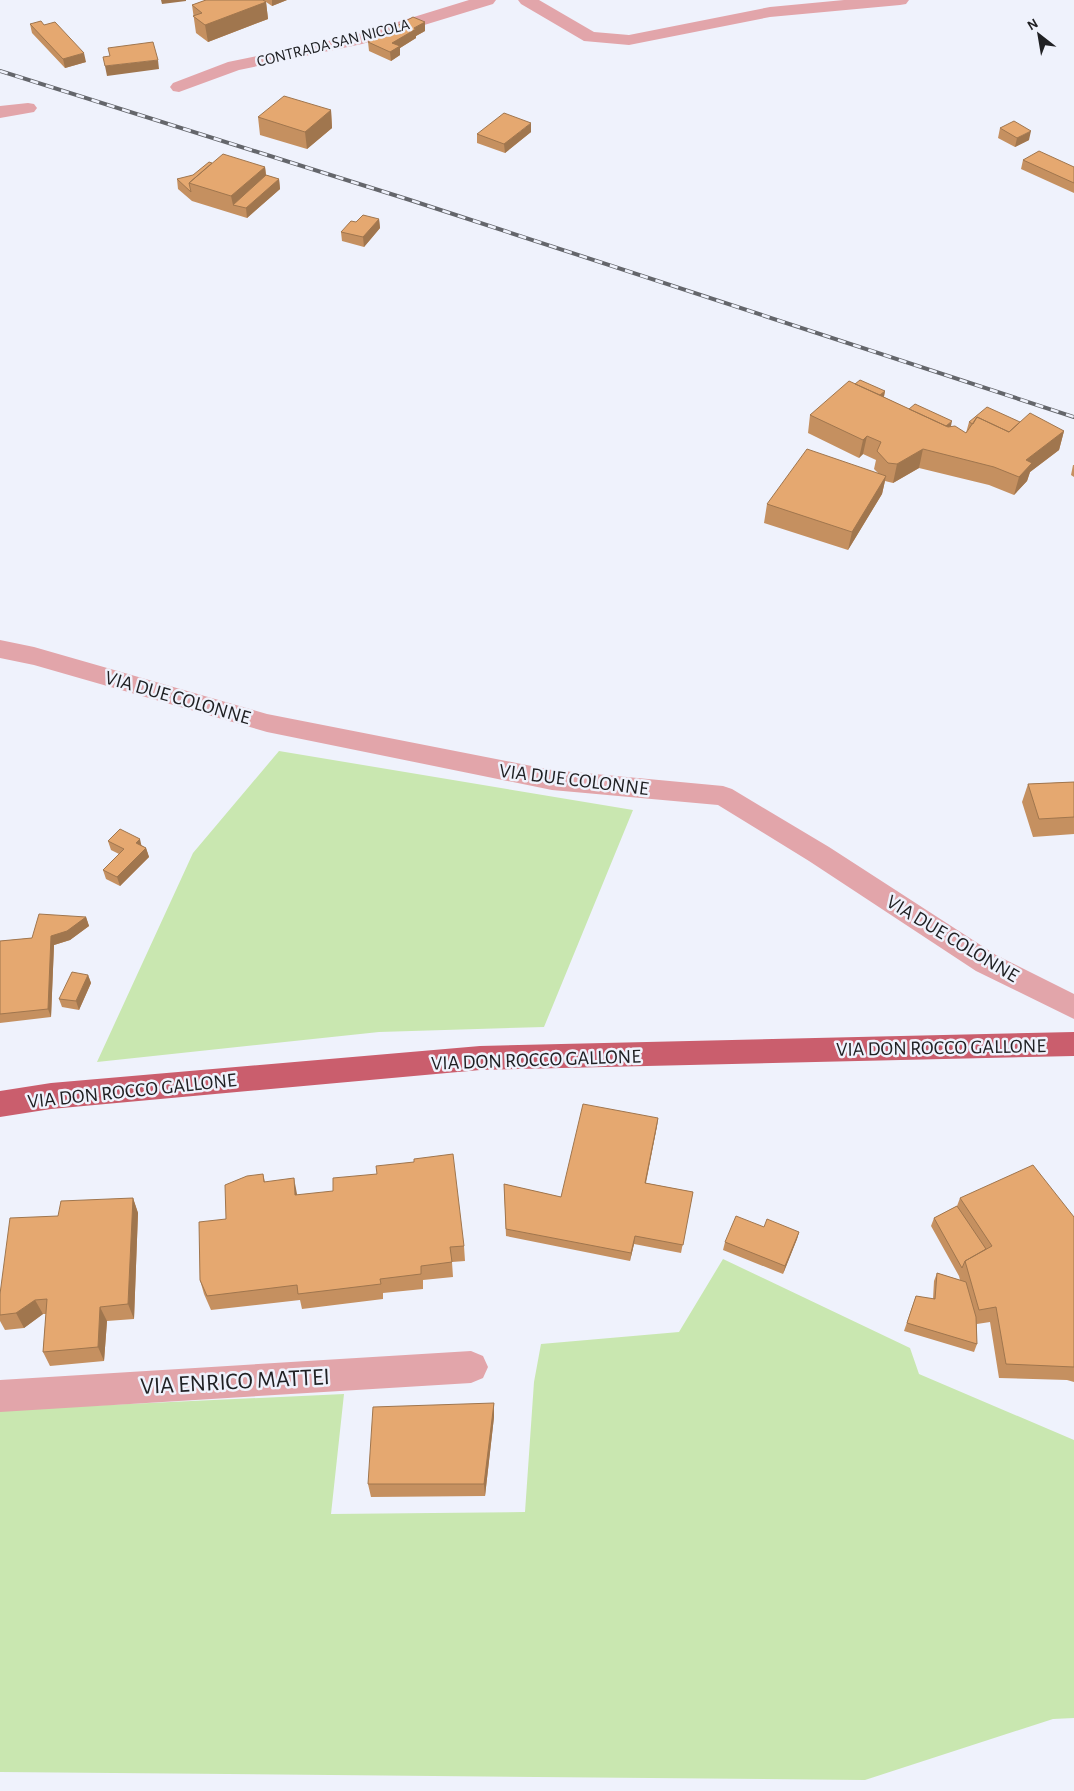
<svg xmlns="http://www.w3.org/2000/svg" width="1074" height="1791" viewBox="0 0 1074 1791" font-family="'Alegreya Sans',sans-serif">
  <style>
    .green { fill: #c9e7b0 }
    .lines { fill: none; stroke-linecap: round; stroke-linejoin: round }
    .minor { fill: #e2a5aa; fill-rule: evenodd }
    .major { fill: #ca5e6d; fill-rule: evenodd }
    .rail-casing { stroke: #64666b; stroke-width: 4 }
    .rail { stroke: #eff2fc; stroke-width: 2.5; stroke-dasharray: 8; stroke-linecap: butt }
    .wall { fill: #c59060 }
    .shaded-wall { fill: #a0764e }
    .building { fill: #e5a870; stroke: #a0764e }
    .labels { text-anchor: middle; stroke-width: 5; stroke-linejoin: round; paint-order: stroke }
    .far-street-label { font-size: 16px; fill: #202124; stroke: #eff2fc }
    .street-label { font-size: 20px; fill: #202124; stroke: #eff2fc }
    .near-street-label { font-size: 24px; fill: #202124; stroke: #eff2fc }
  </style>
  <rect width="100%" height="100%" fill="#eff2fc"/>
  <!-- green -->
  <path class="green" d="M 279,751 L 633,810 L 544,1027 L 379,1032 L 97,1062 L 193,853 Z
    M 723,1259 L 910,1348 L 919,1374 L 1074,1440 L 1074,1718 L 1053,1719 L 865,1780 L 0,1772 L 0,1410 L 344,1394 L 331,1514 L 525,1512 L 534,1382 L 541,1344 L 679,1332 Z"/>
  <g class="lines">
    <!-- minor -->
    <path class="minor" d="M 469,0 L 496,0 L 493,4 L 362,44 L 239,70 L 179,92 L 173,91 L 170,87 L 173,83 L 228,62 L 352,36 Z
      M 518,0 L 539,0 L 594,32 L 629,35 L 770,7 L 844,0 L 909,0 L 906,4 L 900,5 L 770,17 L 629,45 L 584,41 L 521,4 Z
      M 28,103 L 34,104 L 37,108 L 34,112 L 0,118 L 0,106 Z
      M 0,640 L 34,647 L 267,714 L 552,770 L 723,786 L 732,789 L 829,847 L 996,955 L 1074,994 L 1074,1019 L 976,971 L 809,861 L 718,805 L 552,790 L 267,732 L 34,665 L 0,658 Z
      M 471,1351 L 483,1356 L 488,1367 L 483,1378 L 471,1383 L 0,1412 L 0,1380 Z"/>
    <!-- major -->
    <path class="major" d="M 1074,1032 L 1074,1056 L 480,1070 L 51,1109 L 0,1117 L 0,1091 L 51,1083 L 480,1046 Z"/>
    <!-- rail casing -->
    <g class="rail-casing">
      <path id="rail" d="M 0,71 L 410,200 L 1074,417"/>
    </g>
    <!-- rail -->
    <use href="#rail" class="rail"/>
  </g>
  <!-- wall -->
  <path class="wall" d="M 206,0 L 287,0 L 272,6 L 266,2 L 268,19 L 208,42 L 196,33 L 192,5 Z
    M 30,24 L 44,25 L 86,62 L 65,68 L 32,33 Z
    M 425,31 L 416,36 L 416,38 L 400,48 L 400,55 L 391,61 L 369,51 L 368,42 Z
    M 331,110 L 332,128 L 307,149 L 260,135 L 258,117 Z
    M 1000,128 L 1029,140 L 1015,147 L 998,138 Z
    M 531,132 L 505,153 L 477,143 L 477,134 Z
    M 1023,160 L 1074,167 L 1074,193 L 1021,169 Z
    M 265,167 L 266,175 L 279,179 L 280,189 L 247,218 L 192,201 L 178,189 L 177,179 Z
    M 379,219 L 380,228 L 364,247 L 342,241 L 341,232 L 356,222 Z
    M 855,384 L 885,391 L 884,397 L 909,409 L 966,433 L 969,422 L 1020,422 L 1064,431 L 1059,450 L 1030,472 L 1027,481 L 1014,495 L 989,485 L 919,468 L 893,483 L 885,481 L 882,494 L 848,550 L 764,523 L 767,504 L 878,473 L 874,469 L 876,460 L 863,454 L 859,458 L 808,433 L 810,415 Z
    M 1073,465 L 1074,465 L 1074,477 L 1071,475 Z
    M 1074,782 L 1074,834 L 1033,837 L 1022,802 L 1028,784 Z
    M 108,841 L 141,845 L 146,848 L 149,857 L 120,886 L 106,879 L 103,870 L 119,854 L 111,850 Z
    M 86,917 L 89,926 L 70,940 L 54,945 L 51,1017 L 0,1023 L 0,941 L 32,938 Z
    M 88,975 L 91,983 L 79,1010 L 62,1007 L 59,999 Z
    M 658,1118 L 657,1126 L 646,1183 L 693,1192 L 681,1253 L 634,1244 L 630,1261 L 506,1236 L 504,1184 L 561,1197 Z
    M 263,1174 L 265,1182 L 297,1195 L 464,1246 L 465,1261 L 452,1262 L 453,1277 L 423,1280 L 423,1289 L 383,1293 L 383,1299 L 302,1309 L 300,1300 L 211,1310 L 204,1294 L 200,1280 L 226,1219 Z
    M 133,1198 L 138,1213 L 134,1319 L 107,1321 L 104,1361 L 50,1366 L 43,1352 L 46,1314 L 43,1314 L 24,1328 L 5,1330 L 0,1321 L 0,1294 L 58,1216 Z
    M 960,1198 L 1074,1217 L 1074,1382 L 1067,1380 L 999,1378 L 990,1322 L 977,1324 L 977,1344 L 974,1352 L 904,1331 L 916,1296 L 933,1299 L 934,1281 L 937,1273 L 960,1280 L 959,1276 L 931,1226 L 934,1218 L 957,1206 Z
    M 764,1227 L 799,1232 L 797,1239 L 783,1274 L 723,1250 L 725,1242 Z
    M 494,1403 L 494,1417 L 485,1496 L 371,1497 L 368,1484 Z"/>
  <!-- shaded-wall -->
  <path class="shaded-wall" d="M 161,0 L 186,0 L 186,1 L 162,4 Z
    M 272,0 L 287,0 L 272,6 Z
    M 266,2 L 268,19 L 208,42 L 205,25 Z
    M 425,22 L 425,31 L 416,36 L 416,38 L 400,48 L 400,55 L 391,61 L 390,52 L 392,43 L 414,28 Z
    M 84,53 L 86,62 L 65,68 L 63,59 Z
    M 158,60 L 159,69 L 107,76 L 105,66 Z
    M 331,110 L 332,128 L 307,149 L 305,132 Z
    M 531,123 L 531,132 L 505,153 L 504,144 Z
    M 1031,131 L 1029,140 L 1015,147 L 1017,138 Z
    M 265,167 L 267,185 L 233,205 L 231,196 Z
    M 279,179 L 280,189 L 247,218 L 246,208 Z
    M 379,219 L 380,228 L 364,247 L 363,237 Z
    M 885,391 L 883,400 L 873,402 Z
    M 952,421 L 950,431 L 938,432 Z
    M 1064,431 L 1059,450 L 1030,472 L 1027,481 L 1014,495 L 1019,477 L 1026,460 Z
    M 867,436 L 863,454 L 859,458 L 863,440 Z
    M 923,449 L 919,468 L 893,483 L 897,464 Z
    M 886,476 L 882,494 L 848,550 L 852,532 Z
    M 140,839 L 142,848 L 136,843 Z
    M 146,848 L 149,857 L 120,886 L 117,877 Z
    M 86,917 L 89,926 L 70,940 L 54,945 L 51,1017 L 48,1009 L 51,936 Z
    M 88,975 L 91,983 L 79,1010 L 76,1001 Z
    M 658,1118 L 657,1126 L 644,1191 L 645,1183 Z
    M 294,1178 L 297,1194 L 298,1210 L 295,1195 Z
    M 133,1198 L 138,1213 L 134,1319 L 128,1304 Z
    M 799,1232 L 797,1239 L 783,1274 L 785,1266 Z
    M 635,1236 L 634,1244 L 630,1261 L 631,1253 Z
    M 35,1300 L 43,1314 L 24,1328 L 16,1313 Z
    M 100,1307 L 107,1321 L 104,1361 L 98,1347 Z
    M 494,1403 L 494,1417 L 485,1496 L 484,1484 Z"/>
  <!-- building -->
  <path class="building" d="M 206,0 L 263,0 L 266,2 L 205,25 L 193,16 L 202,13 L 192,5 Z
    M 413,17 L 425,22 L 414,28 L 416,29 L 392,43 L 400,46 L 390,52 L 368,42 Z
    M 41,21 L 44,25 L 55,22 L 84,53 L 63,59 L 30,24 Z
    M 153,42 L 158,60 L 105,66 L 103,57 L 110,56 L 108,48 Z
    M 284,96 L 331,110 L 305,132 L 258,117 Z
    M 504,113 L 531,123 L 504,144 L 477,134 Z
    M 1014,121 L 1031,131 L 1017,138 L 1000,128 Z
    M 1039,151 L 1074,167 L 1074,183 L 1023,160 Z
    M 223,154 L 265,167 L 231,196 L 189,183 Z
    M 209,162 L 212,163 L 189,183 L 191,192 L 177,179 L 193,175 Z
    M 266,175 L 279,179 L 246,208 L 233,205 Z
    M 363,215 L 379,219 L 363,237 L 341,232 L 351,221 L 356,222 Z
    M 860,380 L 885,391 L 880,395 L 855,384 Z
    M 849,381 L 948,427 L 955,426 L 966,433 L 977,417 L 1009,432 L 1030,413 L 1064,431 L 1026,460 L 1032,463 L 1019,477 L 994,467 L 923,449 L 897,464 L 888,463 L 877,451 L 881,442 L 867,436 L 863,440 L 810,415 Z
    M 915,404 L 952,421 L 946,426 L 909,409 Z
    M 987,407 L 1020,422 L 1009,432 L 977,417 L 973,424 L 969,422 Z
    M 807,449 L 886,476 L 852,532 L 767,504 Z
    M 1074,782 L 1074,817 L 1039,819 L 1028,784 Z
    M 120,829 L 140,839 L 136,843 L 146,848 L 117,877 L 103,870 L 124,849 L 108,841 Z
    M 39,914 L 86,917 L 67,931 L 51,936 L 48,1009 L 0,1014 L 0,941 L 32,938 Z
    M 72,972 L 88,975 L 76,1001 L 59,999 Z
    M 583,1104 L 658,1118 L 645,1183 L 693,1192 L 683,1245 L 635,1236 L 631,1253 L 506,1229 L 504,1184 L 561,1197 Z
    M 453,1154 L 464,1246 L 450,1247 L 452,1262 L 421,1266 L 421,1274 L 380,1279 L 381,1284 L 298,1294 L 297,1285 L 207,1296 L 200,1280 L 199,1222 L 226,1219 L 225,1185 L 247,1176 L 263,1174 L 264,1182 L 294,1178 L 295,1195 L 333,1191 L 333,1178 L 377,1174 L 376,1166 L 414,1162 L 414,1159 Z
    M 1033,1165 L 1074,1217 L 1074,1367 L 1006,1364 L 996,1307 L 979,1310 L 965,1261 L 992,1246 L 960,1198 Z
    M 133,1198 L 128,1304 L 100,1307 L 98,1347 L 43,1352 L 47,1299 L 35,1300 L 16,1313 L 0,1315 L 0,1294 L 10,1218 L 58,1216 L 61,1201 Z
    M 957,1206 L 986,1249 L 965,1261 L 962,1268 L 934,1218 Z
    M 736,1216 L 764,1227 L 767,1219 L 799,1232 L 785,1266 L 725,1242 Z
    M 937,1273 L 966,1282 L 976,1317 L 977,1344 L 907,1323 L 916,1296 L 935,1299 Z
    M 494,1403 L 484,1484 L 368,1484 L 373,1407 Z"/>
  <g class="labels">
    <!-- far-street labels -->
    <g class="far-street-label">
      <text transform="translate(333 42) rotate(-14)" y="6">CONTRADA SAN NICOLA</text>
    </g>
    <!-- street labels -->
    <g class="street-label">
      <text transform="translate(178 697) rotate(16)" y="7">VIA DUE COLONNE</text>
      <text transform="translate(574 779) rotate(7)" y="7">VIA DUE COLONNE</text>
      <text transform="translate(953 938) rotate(31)" y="7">VIA DUE COLONNE</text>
      <text transform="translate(941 1047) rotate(-1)" y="7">VIA DON ROCCO GALLONE</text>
      <text transform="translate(536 1059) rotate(-2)" y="7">VIA DON ROCCO GALLONE</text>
      <text transform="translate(132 1090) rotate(-6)" y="7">VIA DON ROCCO GALLONE</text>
    </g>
    <!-- near-street labels -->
    <g class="near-street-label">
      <text transform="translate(235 1381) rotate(-3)" y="8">VIA ENRICO MATTEI</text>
    </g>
  </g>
  <!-- north arrow -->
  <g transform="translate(1039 35) rotate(329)" stroke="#eff2fc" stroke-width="4" paint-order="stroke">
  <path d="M0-4L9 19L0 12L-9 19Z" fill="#202124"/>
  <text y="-8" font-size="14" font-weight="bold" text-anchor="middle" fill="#202124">N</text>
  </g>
</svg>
